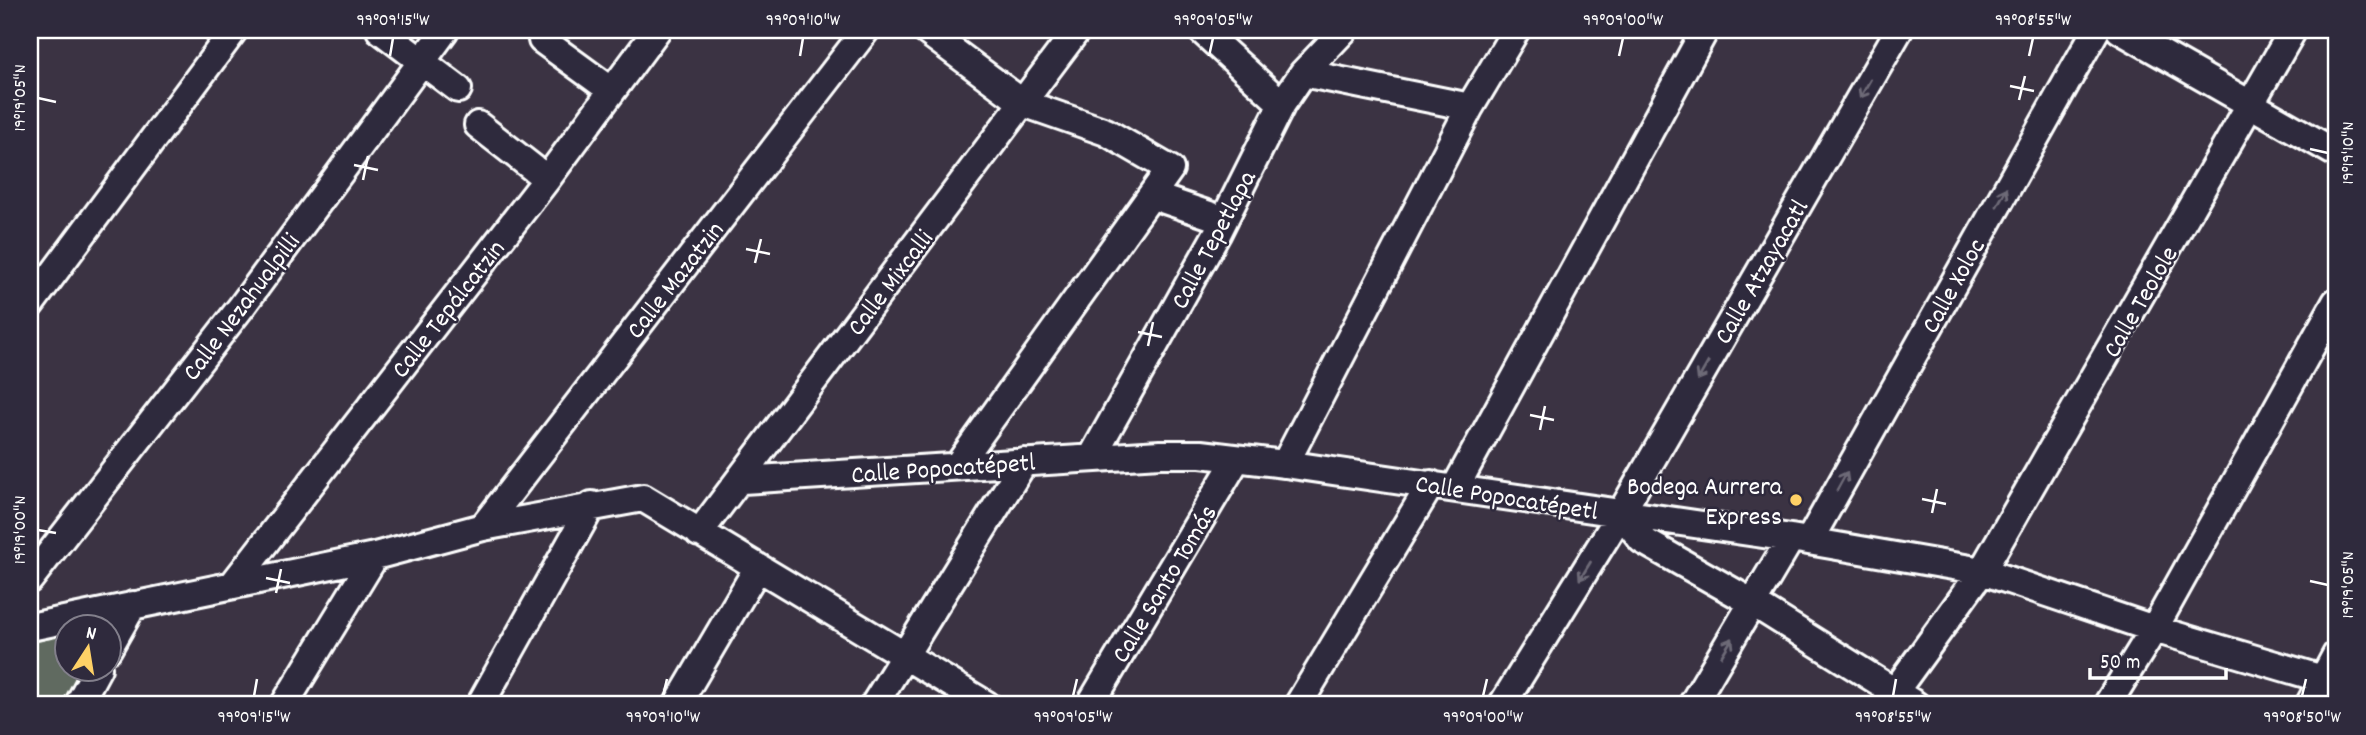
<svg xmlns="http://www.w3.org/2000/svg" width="2366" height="735" viewBox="0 0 2366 735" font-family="Dekko,sans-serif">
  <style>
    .green { fill: #606b60; stroke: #b0b5b0; stroke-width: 2 }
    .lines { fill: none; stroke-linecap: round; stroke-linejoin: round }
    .minor-casing { stroke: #fff; stroke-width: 32 }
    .minor { stroke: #2f2a3d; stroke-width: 26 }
    .oneway { stroke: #6d6a77 }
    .ticks { fill: none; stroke: #fff; stroke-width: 2.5 }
    .poi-dot { fill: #ffd166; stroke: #2f2a3d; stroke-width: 2.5 }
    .labels { text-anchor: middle; stroke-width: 5; stroke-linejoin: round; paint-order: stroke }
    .street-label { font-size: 26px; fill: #fff; stroke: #2f2a3d }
    .poi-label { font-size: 26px; fill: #fff; stroke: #2f2a3d; text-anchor: end }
    .neatline { fill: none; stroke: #fff; stroke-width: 2.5 }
    .ticks-label { font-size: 18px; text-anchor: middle; fill: #fff }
  </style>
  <rect width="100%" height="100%" fill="#3b3343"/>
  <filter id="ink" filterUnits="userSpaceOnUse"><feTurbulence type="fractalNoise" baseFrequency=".0143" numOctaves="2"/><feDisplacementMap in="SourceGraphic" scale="14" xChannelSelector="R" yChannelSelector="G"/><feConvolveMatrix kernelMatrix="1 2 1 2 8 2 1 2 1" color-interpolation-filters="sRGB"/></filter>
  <g filter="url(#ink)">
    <!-- green -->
    <path class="green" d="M 66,634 L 66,668 L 82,669 L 61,705 L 30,705 L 30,643 Z"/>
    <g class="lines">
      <!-- minor casing -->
      <g class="minor-casing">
        <path id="minor" d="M 380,30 L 458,89
          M 925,30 L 1023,103 L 1106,132 L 1170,169 L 958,465
          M 1201,30 L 1282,104
          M 2120,30 L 2336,153
          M 542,40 L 612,91
          M 1303,73 L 1470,107
          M 478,125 L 547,179
          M 1153,196 L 1224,220
          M 30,305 L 234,30
          M 1092,457 L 1217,234 L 1282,104 L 1303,73 L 1344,30
          M 1285,464 L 1470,107 L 1516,30
          M 742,480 L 1160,454 L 1201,454 L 1285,464 L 1791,538 L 1982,571 L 2154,629 L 2336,683
          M 1455,488 L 1705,30
          M 1621,513 L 1642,540 L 1753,603 L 1916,705
          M 483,527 L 866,30
          M 699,533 L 1077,30
          M 1809,541 L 2096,30
          M 30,579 L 242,306 L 445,30
          M 234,583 L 547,179 L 657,30
          M 30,627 L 375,556 L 483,527 L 643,498 L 987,705
          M 108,649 L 133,605
          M 78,705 L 98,668
          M 284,705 L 375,556
          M 480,705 L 592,505
          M 677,705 L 757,569
          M 874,705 L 1024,462
          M 1090,705 L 1236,460
          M 1298,705 L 1431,484
          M 1502,705 L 1621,513 L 1899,30
          M 1692,705 L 1791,538
          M 1885,705 L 1982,571 L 2293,30
          M 2107,705 L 2154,629 L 2336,302
          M 2309,705 L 2336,655"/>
      </g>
      <!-- minor -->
      <use href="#minor" class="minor"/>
    </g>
    <!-- one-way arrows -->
    <defs><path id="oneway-shaft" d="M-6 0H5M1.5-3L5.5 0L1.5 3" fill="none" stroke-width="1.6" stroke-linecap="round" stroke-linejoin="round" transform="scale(1.75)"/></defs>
    <g class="oneway">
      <use href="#oneway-shaft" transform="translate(1865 89) rotate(120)"/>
      <use href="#oneway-shaft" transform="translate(2002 197) rotate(-61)"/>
      <use href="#oneway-shaft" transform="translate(1703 371) rotate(120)"/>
      <use href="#oneway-shaft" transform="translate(1842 481) rotate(-61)"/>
      <use href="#oneway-shaft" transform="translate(1585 571) rotate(122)"/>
      <use href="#oneway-shaft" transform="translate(1727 647) rotate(-59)"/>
    </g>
  </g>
  <!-- ticks -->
  <path class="ticks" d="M 390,56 L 393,38M 800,56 L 803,38M 1209,56 L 1213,38M 1619,56 L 1623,38M 2029,56 L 2033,38M 2010,86 L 2034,91M 38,98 L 56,102M 2019,100 L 2025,76M 2310,149 L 2328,153M 354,165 L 378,170M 363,180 L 368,156M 746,249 L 770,254M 755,263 L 761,239M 1138,332 L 1162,337M 1148,346 L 1153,322M 1530,415 L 1554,420M 1540,430 L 1545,406M 1922,499 L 1946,504M 1932,513 L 1937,489M 38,530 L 56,533M 266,578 L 290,583M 2310,581 L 2328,585M 276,593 L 281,569M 254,696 L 257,679M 663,696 L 667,679M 1073,696 L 1077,679M 1483,696 L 1487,679M 1893,696 L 1896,679M 2302,696 L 2306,679"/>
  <!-- markers -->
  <circle class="poi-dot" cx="1796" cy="500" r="7"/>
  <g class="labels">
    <!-- street labels -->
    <g class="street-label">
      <text transform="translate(1212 239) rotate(-62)" y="9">Calle Tepetlapa</text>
      <text transform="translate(1760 271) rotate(-60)" y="9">Calle Atzayacatl</text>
      <text transform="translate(674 279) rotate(-52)" y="9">Calle Mazatzin</text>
      <text transform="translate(889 282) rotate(-53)" y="9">Calle Mixcalli</text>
      <text transform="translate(1952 285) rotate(-61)" y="9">Calle Xoloc</text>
      <text transform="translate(2139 301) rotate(-60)" y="9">Calle Teolole</text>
      <text transform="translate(240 306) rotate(-53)" y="9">Calle Nezahualpilli</text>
      <text transform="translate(447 308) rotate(-52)" y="9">Calle Tepálcatzin</text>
      <text transform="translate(943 467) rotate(-4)" y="9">Calle Popocatépetl</text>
      <text transform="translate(1507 496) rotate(9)" y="9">Calle Popocatépetl</text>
      <text transform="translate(1163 583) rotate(-59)" y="9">Calle Santo Tomás</text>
    </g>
    <!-- poi labels -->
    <g class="poi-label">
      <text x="1782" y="494">Bodega Aurrera<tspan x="1782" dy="30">Express</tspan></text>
    </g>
  </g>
  <!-- margin -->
  <rect width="2366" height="735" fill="none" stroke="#2f2a3d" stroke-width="77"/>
  <!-- north arrow -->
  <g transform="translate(88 648) rotate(12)"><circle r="33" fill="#2f2a3d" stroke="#827f8b" stroke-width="2"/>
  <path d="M0-5L12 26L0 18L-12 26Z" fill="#ffd166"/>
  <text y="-10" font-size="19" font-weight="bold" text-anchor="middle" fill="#ffffff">N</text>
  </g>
  <!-- scale -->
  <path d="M2090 668v10h136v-10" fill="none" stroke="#ffffff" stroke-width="3.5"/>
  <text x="2100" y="668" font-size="21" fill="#ffffff" stroke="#2f2a3d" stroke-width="5" paint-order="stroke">50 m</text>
  <rect x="38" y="38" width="2290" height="658" class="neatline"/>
  <g class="ticks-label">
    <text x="393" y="25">99°09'15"W</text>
    <text x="803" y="25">99°09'10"W</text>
    <text x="1213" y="25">99°09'05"W</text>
    <text x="1623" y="25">99°09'00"W</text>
    <text x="2033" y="25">99°08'55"W</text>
    <text transform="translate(19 98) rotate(-90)" y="6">19°19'05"N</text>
    <text transform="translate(2347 153) rotate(-90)" y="6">19°19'10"N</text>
    <text transform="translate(19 530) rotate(-90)" y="6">19°19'00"N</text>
    <text transform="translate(2347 585) rotate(-90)" y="6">19°19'05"N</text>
    <text x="254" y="722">99°09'15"W</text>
    <text x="663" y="722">99°09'10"W</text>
    <text x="1073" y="722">99°09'05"W</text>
    <text x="1483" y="722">99°09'00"W</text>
    <text x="1893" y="722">99°08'55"W</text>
    <text x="2302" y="722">99°08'50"W</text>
  </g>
</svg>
